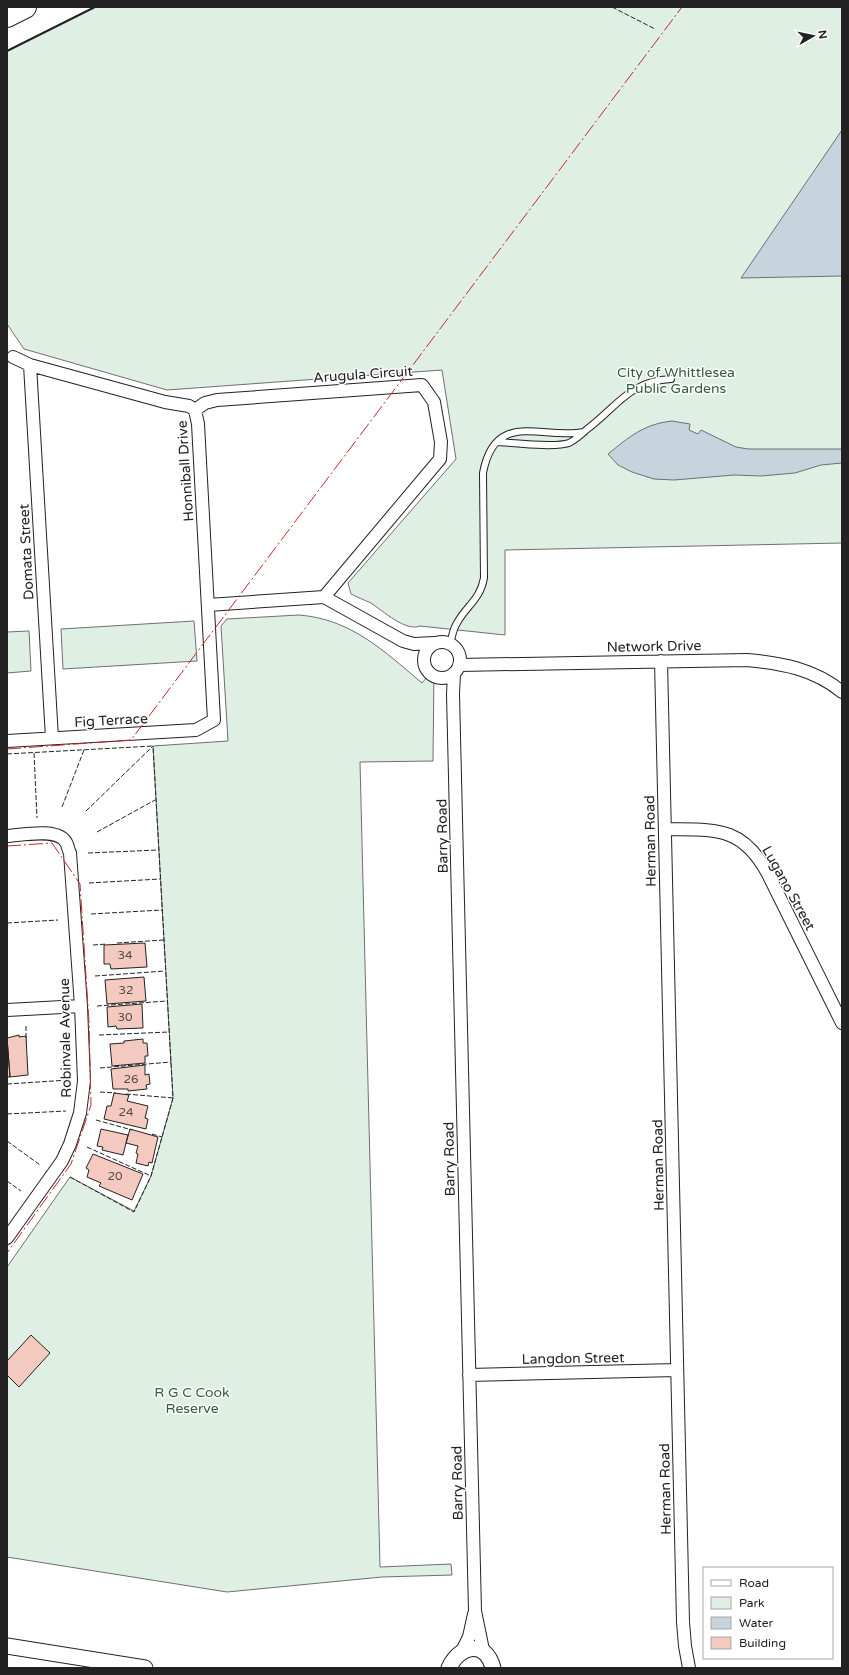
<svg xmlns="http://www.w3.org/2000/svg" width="849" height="1675" viewBox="0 0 849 1675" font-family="'Varela Round',sans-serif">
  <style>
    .green { fill: #e0efe3; stroke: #6f6f6f }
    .water { fill: #c7d3dd; stroke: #6f6f6f }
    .building { fill: #f3c9c0; stroke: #222 }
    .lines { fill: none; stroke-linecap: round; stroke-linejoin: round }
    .service-casing { stroke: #222; stroke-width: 8 }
    .minor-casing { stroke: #222; stroke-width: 14 }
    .tertiary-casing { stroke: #222; stroke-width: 17 }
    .motorway-casing { stroke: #222; stroke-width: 24 }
    .service { stroke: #fff; stroke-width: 6 }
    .minor { stroke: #fff; stroke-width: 12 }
    .tertiary { stroke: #fff; stroke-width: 15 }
    .motorway { stroke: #fff; stroke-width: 22 }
    .fence { stroke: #222; stroke-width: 1; stroke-dasharray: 5 2; stroke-linecap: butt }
    .wall { stroke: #222; stroke-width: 2 }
    .power { stroke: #c62828; stroke-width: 1; stroke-dasharray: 14 3 2 3; stroke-linecap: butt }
    .labels { text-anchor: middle; stroke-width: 3; stroke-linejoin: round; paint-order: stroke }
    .number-label { font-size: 12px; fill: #564c4a }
    .park-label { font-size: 14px; fill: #2f5e38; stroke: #fff }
    .street-label { font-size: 14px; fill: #222; stroke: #fff }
  </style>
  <rect width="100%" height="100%" fill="#fff"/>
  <!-- green -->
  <path class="green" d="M 95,7 L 842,7 L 842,543 L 505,550 L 505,635 L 420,626 C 406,632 383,611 371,603 C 364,600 357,597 351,594 L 348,583 L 456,459 L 442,370 L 167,390 L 24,349 L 7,324 L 7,51 Z
    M 299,615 C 351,619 384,651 422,683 L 434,669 L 433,761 L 360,762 L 380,1567 L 451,1564 L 452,1575 L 382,1577 L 227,1592 L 7,1557 L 7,1267 L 70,1177 L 134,1211 L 151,1176 L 173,1098 L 153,746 L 228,741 L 221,626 L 227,619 Z
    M 194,621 L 197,661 L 63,669 L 61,629 Z
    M 29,631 L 31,671 L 7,673 L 7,632 Z"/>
  <!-- water -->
  <path class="water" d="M 842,130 L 842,276 L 741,278 Z
    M 672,421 L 690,424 L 689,430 L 698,434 L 701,430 L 736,447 L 748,449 L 842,449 L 842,463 L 821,465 L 795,473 L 761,476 L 734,475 L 674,480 L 654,479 L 632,472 L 618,465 L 608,454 C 629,437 644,424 672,421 Z"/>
  <!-- building -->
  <path class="building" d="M 145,943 L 147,967 L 111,969 L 110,964 L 104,964 L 104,945 Z
    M 144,977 L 146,1001 L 107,1004 L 105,980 Z
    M 142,1004 L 143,1028 L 117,1029 L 116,1026 L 108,1027 L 107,1007 Z
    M 19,1035 L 19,1037 L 26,1036 L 28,1075 L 10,1077 L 7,1038 Z
    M 7,1038 L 10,1077 L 7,1077 Z
    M 143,1039 L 143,1043 L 147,1043 L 148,1056 L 145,1056 L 145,1063 L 112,1066 L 110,1044 L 124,1043 L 124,1041 Z
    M 145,1065 L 145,1075 L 149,1074 L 150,1084 L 146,1085 L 147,1089 L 128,1091 L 128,1089 L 113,1089 L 111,1069 Z
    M 114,1093 L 129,1095 L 127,1101 L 148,1106 L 145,1118 L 148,1119 L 146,1129 L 104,1119 L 107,1106 L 111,1106 Z
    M 101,1129 L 128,1135 L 123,1155 L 102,1150 L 103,1147 L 97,1146 Z
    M 130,1129 L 158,1137 L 152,1163 L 149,1162 L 148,1166 L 136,1163 L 138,1154 L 136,1153 L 138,1146 L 126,1143 Z
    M 93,1154 L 143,1174 L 132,1200 L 99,1186 L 101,1183 L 87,1177 L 89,1170 L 86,1168 Z
    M 31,1335 L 50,1353 L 19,1387 L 7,1375 L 7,1361 Z"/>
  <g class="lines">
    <!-- service casing -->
    <g class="service-casing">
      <path id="service" d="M 498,442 C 515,443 554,448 569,443 C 575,440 581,435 586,430 C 617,407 629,381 671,379
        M 450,644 C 452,637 453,629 457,623 C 467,605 480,600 484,578 L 483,473 C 495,409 541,440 584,432"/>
    </g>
    <!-- minor casing -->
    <g class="minor-casing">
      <path id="minor" d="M 30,365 L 52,738
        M 195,410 L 205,403 L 217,400 L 422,385 L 434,402 L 441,442 L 440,459 L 324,597
        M 208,605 L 324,597 L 403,641 L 414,644 L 435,643
        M424 660a18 18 0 1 1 36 0a18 18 0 1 1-36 0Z
        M 661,661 L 683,1622 L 685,1646 L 689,1668
        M 459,665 L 747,660 C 781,663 815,669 842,692
        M 454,673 L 453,694 L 475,1611 L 483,1650
        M 7,741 L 196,730 L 214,720 L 198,424 L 195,410 L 189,406 L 165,402 L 30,365 L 13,357
        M 665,829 C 714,830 742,825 768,874 L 842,1023
        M 7,836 C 22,835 56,828 65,841 C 68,844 68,850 70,853 L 81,1006 L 84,1081 L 80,1113 L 70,1144 L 62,1161 L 7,1238
        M 7,1010 L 81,1006
        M 469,1375 L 677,1370
        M 462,1651 L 469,1637 L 474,1614"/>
    </g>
    <!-- tertiary casing -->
    <g class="tertiary-casing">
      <path id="tertiary" d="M 7,1646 L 145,1668
        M 449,1668 C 460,1644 486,1640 493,1668"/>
    </g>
    <!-- motorway casing -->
    <g class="motorway-casing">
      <path id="motorway" d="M 7,16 L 25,7"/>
    </g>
    <!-- service -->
    <use href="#service" class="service"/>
    <!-- minor -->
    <use href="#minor" class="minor"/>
    <!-- tertiary -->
    <use href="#tertiary" class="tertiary"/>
    <!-- motorway -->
    <use href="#motorway" class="motorway"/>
    <!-- fence -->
    <path class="fence" d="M 612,7 L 655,29
      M 34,753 L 37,818
      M 7,754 L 153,746
      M 62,807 L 84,750
      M 86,811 L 153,746
      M 97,832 L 155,800
      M 88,853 L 158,850
      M 89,883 L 160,879
      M 91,914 L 162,910
      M 7,923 L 58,920
      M 117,943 L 164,940
      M 93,945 L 107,944
      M 95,976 L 165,971
      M 97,1006 L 167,1001
      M 26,1026 L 26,1038
      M 99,1035 L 169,1032
      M 100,1068 L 171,1062
      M 7,1084 L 69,1080
      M 100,1092 L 116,1093
      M 126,1094 L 173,1098
      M 7,1114 L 66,1111
      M 96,1120 L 132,1130
      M 152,1134 L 162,1137
      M 7,1141 L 40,1165
      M 87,1147 L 151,1176
      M 70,1177 L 134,1212 L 151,1176 L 173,1098 L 153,746
      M 7,1181 L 21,1191"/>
    <!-- wall -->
    <path class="wall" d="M 7,51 L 95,7"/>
    <!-- power -->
    <path class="power" d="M 7,749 L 131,740 L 682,7
      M 7,846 L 52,843 L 80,884 L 89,1022 L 91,1105 L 71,1164 L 7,1253"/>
  </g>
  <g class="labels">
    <!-- number labels -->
    <g class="number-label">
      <text x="125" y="959">34</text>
      <text x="126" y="994">32</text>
      <text x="125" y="1021">30</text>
      <text x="131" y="1083">26</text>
      <text x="126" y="1116">24</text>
      <text x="115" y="1180">20</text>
    </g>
    <!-- park labels -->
    <g class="park-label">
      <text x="676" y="377">City of Whittlesea<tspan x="676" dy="16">Public Gardens</tspan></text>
      <text x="192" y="1397">R G C Cook<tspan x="192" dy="16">Reserve</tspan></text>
    </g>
    <!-- street labels -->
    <g class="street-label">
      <text transform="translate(363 374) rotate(-4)" y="5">Arugula Circuit</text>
      <text transform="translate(185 471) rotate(-94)" y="5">Honniball Drive</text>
      <text transform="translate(26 552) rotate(-93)" y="5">Domata Street</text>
      <text transform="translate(654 646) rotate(-1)" y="5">Network Drive</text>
      <text transform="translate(111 720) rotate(-3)" y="5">Fig Terrace</text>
      <text transform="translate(442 836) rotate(-91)" y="5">Barry Road</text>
      <text transform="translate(650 841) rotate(-91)" y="5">Herman Road</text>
      <text transform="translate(789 888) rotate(61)" y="5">Lugano Street</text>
      <text transform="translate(65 1038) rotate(-91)" y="5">Robinvale Avenue</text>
      <text transform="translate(449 1159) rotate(-91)" y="5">Barry Road</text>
      <text transform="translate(658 1165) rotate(-91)" y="5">Herman Road</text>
      <text transform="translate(573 1358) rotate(-1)" y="5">Langdon Street</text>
      <text transform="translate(457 1483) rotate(-91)" y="5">Barry Road</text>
      <text transform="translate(665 1489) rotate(-91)" y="5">Herman Road</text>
    </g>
  </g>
  <!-- border -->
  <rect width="849" height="1675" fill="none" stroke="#222222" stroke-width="16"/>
  <!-- legend -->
  <rect x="703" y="1567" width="130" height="92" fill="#ffffff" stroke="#a7a7a7"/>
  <rect x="711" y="1580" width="20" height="6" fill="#ffffff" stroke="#a7a7a7"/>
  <text x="739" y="1587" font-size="12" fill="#222222">Road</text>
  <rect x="711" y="1597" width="20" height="12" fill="#e0efe3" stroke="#a7a7a7"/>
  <text x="739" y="1607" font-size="12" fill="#222222">Park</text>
  <rect x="711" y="1617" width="20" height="12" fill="#c7d3dd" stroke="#a7a7a7"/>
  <text x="739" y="1627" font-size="12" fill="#222222">Water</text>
  <rect x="711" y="1637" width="20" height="12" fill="#f3c9c0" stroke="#a7a7a7"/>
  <text x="739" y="1647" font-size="12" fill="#222222">Building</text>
  <!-- north arrow -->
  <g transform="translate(813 36) rotate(81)" stroke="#ffffff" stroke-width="3" paint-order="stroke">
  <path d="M0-3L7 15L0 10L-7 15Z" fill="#222222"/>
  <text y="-6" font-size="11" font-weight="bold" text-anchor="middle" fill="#222222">N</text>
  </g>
</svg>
